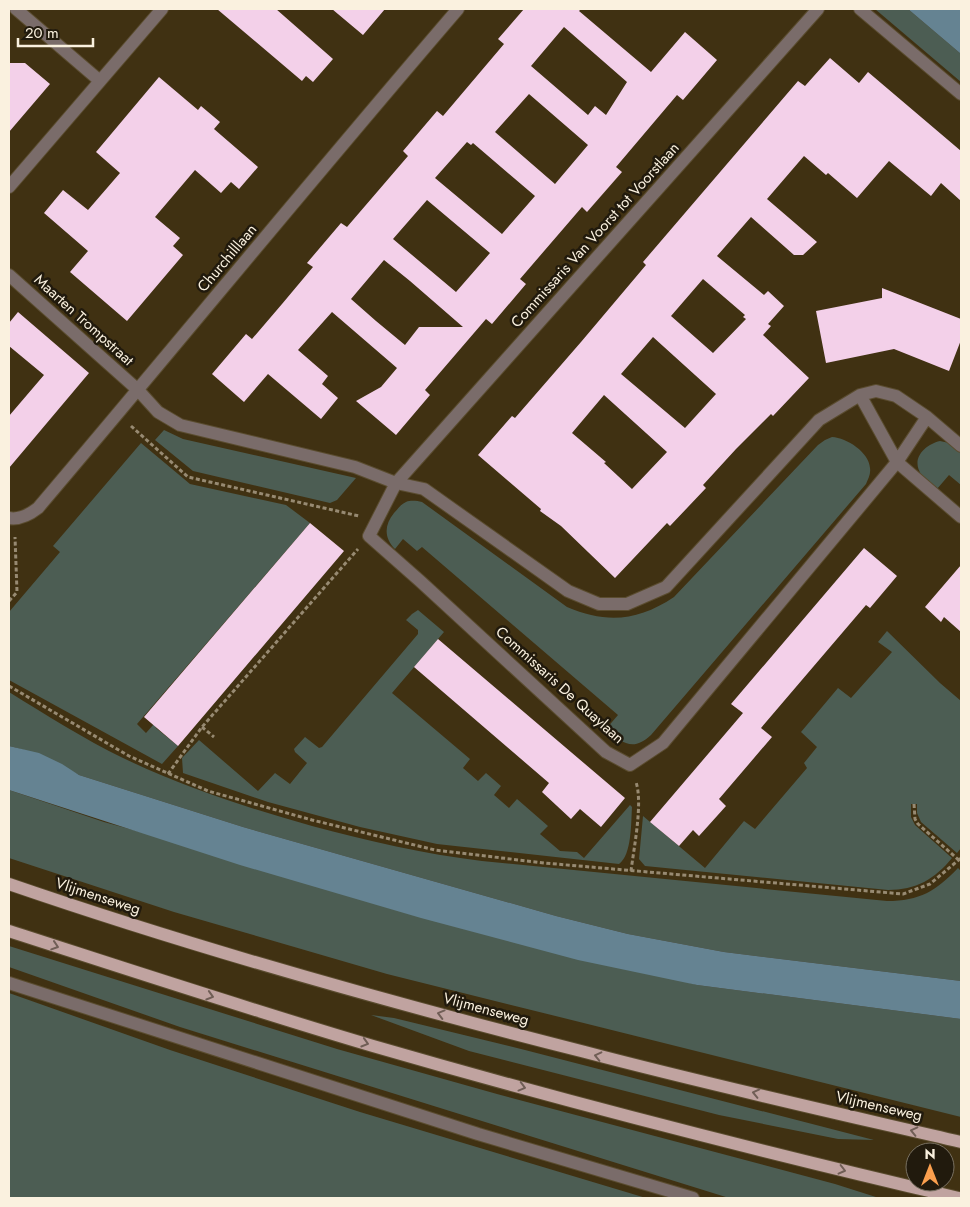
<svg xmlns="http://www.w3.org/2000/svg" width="970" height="1207" viewBox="0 0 970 1207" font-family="Jost,sans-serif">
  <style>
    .green { fill: #4c5d53 }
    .water { fill: #658392 }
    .building { fill: #f3d0e9; fill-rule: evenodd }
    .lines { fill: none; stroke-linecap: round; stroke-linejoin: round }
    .minor-casing { stroke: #5a4c2f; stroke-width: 14 }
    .major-casing { stroke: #5a4c2f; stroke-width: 14 }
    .path { stroke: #978a72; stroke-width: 3; stroke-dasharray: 4 2.5; stroke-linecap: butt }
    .minor { stroke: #7a6c6a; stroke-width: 12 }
    .major { stroke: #c0a3a0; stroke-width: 12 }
    .oneway { stroke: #705e56 }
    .labels { text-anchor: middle; stroke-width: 5; stroke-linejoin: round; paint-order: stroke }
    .street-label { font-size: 15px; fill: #faf1df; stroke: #211a0d }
  </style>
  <rect width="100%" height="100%" fill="#403112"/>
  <!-- green -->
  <path class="green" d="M 875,9 L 908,9 L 961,54 L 961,82 Z
    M 164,430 L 183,439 L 356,478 L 337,500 L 330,503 L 193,471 L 155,440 Z
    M 832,437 C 847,438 869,452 870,468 C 871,474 868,479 866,484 L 651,735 C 633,752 622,743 606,729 L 618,715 L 422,547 L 417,551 L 403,539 L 395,549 C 384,538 384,525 394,513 C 398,509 401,504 406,502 C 411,500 417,501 422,502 L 567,607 C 607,624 638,621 674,597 L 818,445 L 825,440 Z
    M 940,441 L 949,443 L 961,453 L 961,485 L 949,475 L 937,489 C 932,485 926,481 922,476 C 910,459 924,445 940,441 Z
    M 141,443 L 190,484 L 286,505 L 310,523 L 137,724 L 146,733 L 154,724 L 156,728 L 178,746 L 162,764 L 9,680 L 9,612 L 60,552 L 53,546 Z
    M 418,610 L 444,632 L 392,693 L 470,759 L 463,768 L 478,781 L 486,773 L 501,786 L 494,795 L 509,808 L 517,799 L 548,826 L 540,834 L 560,851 L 577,852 L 584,858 L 630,805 L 632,807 C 631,822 632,855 619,864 L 437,844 L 360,827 L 268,802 L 183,773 L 182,758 L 199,740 L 258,791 L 275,773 L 290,784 L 307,763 L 295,752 L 294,749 L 305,737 L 319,748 L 322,747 L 418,634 L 418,630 L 406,620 L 412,614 Z
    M 887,631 L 940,683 L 961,701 L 961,848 L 957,853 L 921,822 L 917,813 L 917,804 L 911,804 L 911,817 L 915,825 L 952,858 C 935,879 916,890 888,890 L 645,866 L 639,859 L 643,816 L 705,868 L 744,821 L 755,829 L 807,768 L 804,763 L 817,747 L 801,732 L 838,688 L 851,698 L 892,652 L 878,642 Z
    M 9,692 C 46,715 84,739 123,758 C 184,787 247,808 312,826 C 368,841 424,854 482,861 L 887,901 C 920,901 936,891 958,868 L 961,871 L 961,981 L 724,952 L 628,934 L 556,916 L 243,827 L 79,775 C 56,763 34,751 9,746 Z
    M 9,790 L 104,822 L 697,985 L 961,1019 L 961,1117 L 387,974 L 174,912 L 9,858 Z
    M 9,946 L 337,1049 L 497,1094 L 835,1184 L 879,1198 L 729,1198 L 180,1027 L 9,967 Z
    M 9,993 L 170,1050 L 360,1112 L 646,1198 L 9,1198 Z
    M 371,1015 L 394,1018 L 525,1050 L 874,1140 L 838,1139 L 719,1115 L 469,1051 Z"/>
  <!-- water -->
  <path class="water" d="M 908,9 L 961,9 L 961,54 Z
    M 9,746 L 39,753 L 62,764 L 79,775 L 243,827 L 556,916 L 628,934 L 724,952 L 961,981 L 961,1019 L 697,985 L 578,960 L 421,918 L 240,865 L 9,790 Z"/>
  <!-- building -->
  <path class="building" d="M 217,9 L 276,9 L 333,59 L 313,82 L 306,76 L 302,81 Z
    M 332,9 L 385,9 L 363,35 Z
    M 524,9 L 581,9 L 579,11 L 651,72 L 685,32 L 717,60 L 683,100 L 677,95 L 616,167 L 622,172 L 587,212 L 582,207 L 520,279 L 526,284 L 492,324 L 486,319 L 425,390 L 430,395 L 396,435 L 356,401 L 381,387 L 397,368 L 332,312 L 298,350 L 328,376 L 322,384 L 338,398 L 321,419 L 268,374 L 244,402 L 212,374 L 246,334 L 252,339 L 282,304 L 313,267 L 307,263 L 341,223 L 347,227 L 408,156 L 403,151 L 437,111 L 443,116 L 504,44 L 498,39 ZM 564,27 L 627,82 L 606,115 L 595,106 L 588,115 L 531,66 ZM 529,94 L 588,145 L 555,184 L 495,132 ZM 467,142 L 471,145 L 473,143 L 535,196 L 502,234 L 435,178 ZM 427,200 L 490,253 L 456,292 L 393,239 ZM 384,260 L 410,281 L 463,327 L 419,327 L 405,345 L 376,321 L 351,299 Z
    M 830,58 L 859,83 L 868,72 L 961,151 L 961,201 L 941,183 L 931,196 L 889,161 L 857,198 L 828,173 L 826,175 L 804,156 L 767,199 L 817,242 L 803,255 L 794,255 L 751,217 L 717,256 L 764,295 L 768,291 L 784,306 L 768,324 L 771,326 L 763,335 L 809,378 L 773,416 L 771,414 L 736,449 L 703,485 L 706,488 L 670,526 L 667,523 L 615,578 L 561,526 L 540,511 L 541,509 L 478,455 L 512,416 L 515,418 L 581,342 L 646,265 L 643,262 L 798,81 L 805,86 ZM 703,279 L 745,315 L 743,317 L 746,319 L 713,353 L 671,316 ZM 653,337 L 716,394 L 685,428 L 621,374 ZM 604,395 L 667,452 L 632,489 L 604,463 L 606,462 L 572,433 Z
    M 9,63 L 25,63 L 50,84 L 9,132 Z
    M 159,77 L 198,110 L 201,106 L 220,122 L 214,129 L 258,167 L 239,189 L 231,182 L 221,193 L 195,170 L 155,217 L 180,238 L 173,246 L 183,255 L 127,321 L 70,272 L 88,251 L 44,213 L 63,190 L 88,210 L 120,173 L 96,152 Z
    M 882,288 L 961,319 L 961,340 L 949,371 L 894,349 L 826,363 L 816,311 L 882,298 Z
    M 18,312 L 89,373 L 9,468 L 9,416 L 44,375 L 9,346 L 9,323 Z
    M 310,523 L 344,551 L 178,746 L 144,717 Z
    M 864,548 L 897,576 L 870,608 L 866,605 L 761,728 L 772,737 L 719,799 L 726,806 L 699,836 L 693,830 L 679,846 L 650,822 L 743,713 L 731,704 Z
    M 961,565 L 961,632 L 944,617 L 941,622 L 925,607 Z
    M 438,639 L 625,798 L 601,827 L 580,809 L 571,819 L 542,792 L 549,783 L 414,667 Z"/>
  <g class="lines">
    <!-- minor casing -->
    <g class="minor-casing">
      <path id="minor" d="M 16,9 L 100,81
        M 818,9 L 396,483 L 369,536 L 420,581 L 606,752 L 630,765 L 663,743 L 897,462 L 961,517
        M 860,9 L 961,94
        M 9,187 L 162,9
        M 9,275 L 138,390 L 158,412 L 180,425 L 355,467 L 396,483 L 424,489 L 568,591 L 599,604 L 627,604 L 666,587 L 819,420 L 860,395 L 876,391 L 896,396 L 927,417 L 961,446
        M 860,395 L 897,462 L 927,417
        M 9,518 C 20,520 29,515 38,508 C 179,342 316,174 458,9
        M 9,983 L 478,1134 L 693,1198"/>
    </g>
    <!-- major casing -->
    <g class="major-casing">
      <path id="major" d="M 9,884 C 198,949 391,1003 585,1052 C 710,1085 836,1113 961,1142
        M 9,931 C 130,970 251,1010 373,1046 C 566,1102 762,1152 959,1198"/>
    </g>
    <!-- path -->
    <path class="path" d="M 131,426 L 188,477 L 359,516
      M 9,601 L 17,592 L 15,537
      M 9,686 L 129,756 L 208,791 L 312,820 L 435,850 L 544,863 L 903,894 L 930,884 L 961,858
      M 202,727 L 214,737
      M 168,774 L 202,727 L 358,549
      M 914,804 L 915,819 L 918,824 L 961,862
      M 631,871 C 634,847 643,803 636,782"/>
    <!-- minor -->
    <use href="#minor" class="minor"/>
    <!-- major -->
    <use href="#major" class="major"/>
  </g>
  <!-- one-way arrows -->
  <defs><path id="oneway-chevron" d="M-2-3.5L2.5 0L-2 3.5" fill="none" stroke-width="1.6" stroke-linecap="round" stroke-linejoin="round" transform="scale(1.25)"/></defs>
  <g class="oneway">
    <use href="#oneway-chevron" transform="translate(55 946) rotate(18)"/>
    <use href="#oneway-chevron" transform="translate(210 996) rotate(17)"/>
    <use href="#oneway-chevron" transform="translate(441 1014) rotate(-165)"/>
    <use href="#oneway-chevron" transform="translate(365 1043) rotate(17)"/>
    <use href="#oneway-chevron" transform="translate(598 1056) rotate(-167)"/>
    <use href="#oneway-chevron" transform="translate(522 1087) rotate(15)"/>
    <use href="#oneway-chevron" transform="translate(756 1093) rotate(-167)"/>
    <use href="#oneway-chevron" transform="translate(914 1131) rotate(-167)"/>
    <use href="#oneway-chevron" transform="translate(842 1170) rotate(14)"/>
  </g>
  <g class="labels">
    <!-- street labels -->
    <g class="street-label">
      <text transform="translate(595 235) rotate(-48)" y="5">Commissaris Van Voorst tot Voorstlaan</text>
      <text transform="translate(227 258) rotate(-50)" y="5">Churchilllaan</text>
      <text transform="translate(84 320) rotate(42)" y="5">Maarten Trompstraat</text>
      <text transform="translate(560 685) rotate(42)" y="5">Commissaris De Quaylaan</text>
      <text transform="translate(98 896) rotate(18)" y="5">Vlijmenseweg</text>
      <text transform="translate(486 1009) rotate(15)" y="5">Vlijmenseweg</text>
      <text transform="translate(879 1106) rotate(13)" y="5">Vlijmenseweg</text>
    </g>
  </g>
  <!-- border -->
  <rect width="970" height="1207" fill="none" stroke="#faf1df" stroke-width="20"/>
  <!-- north arrow -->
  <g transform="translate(930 1167)"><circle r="24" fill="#211a0d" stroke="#787061"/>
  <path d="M0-4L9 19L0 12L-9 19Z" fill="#fa9f4e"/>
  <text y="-8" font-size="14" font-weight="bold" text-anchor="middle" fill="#faf1df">N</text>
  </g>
  <!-- scale -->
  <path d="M18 38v8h75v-8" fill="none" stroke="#faf1df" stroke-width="2.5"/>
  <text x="25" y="38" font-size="15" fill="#faf1df" stroke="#211a0d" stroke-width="4" paint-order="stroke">20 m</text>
</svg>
